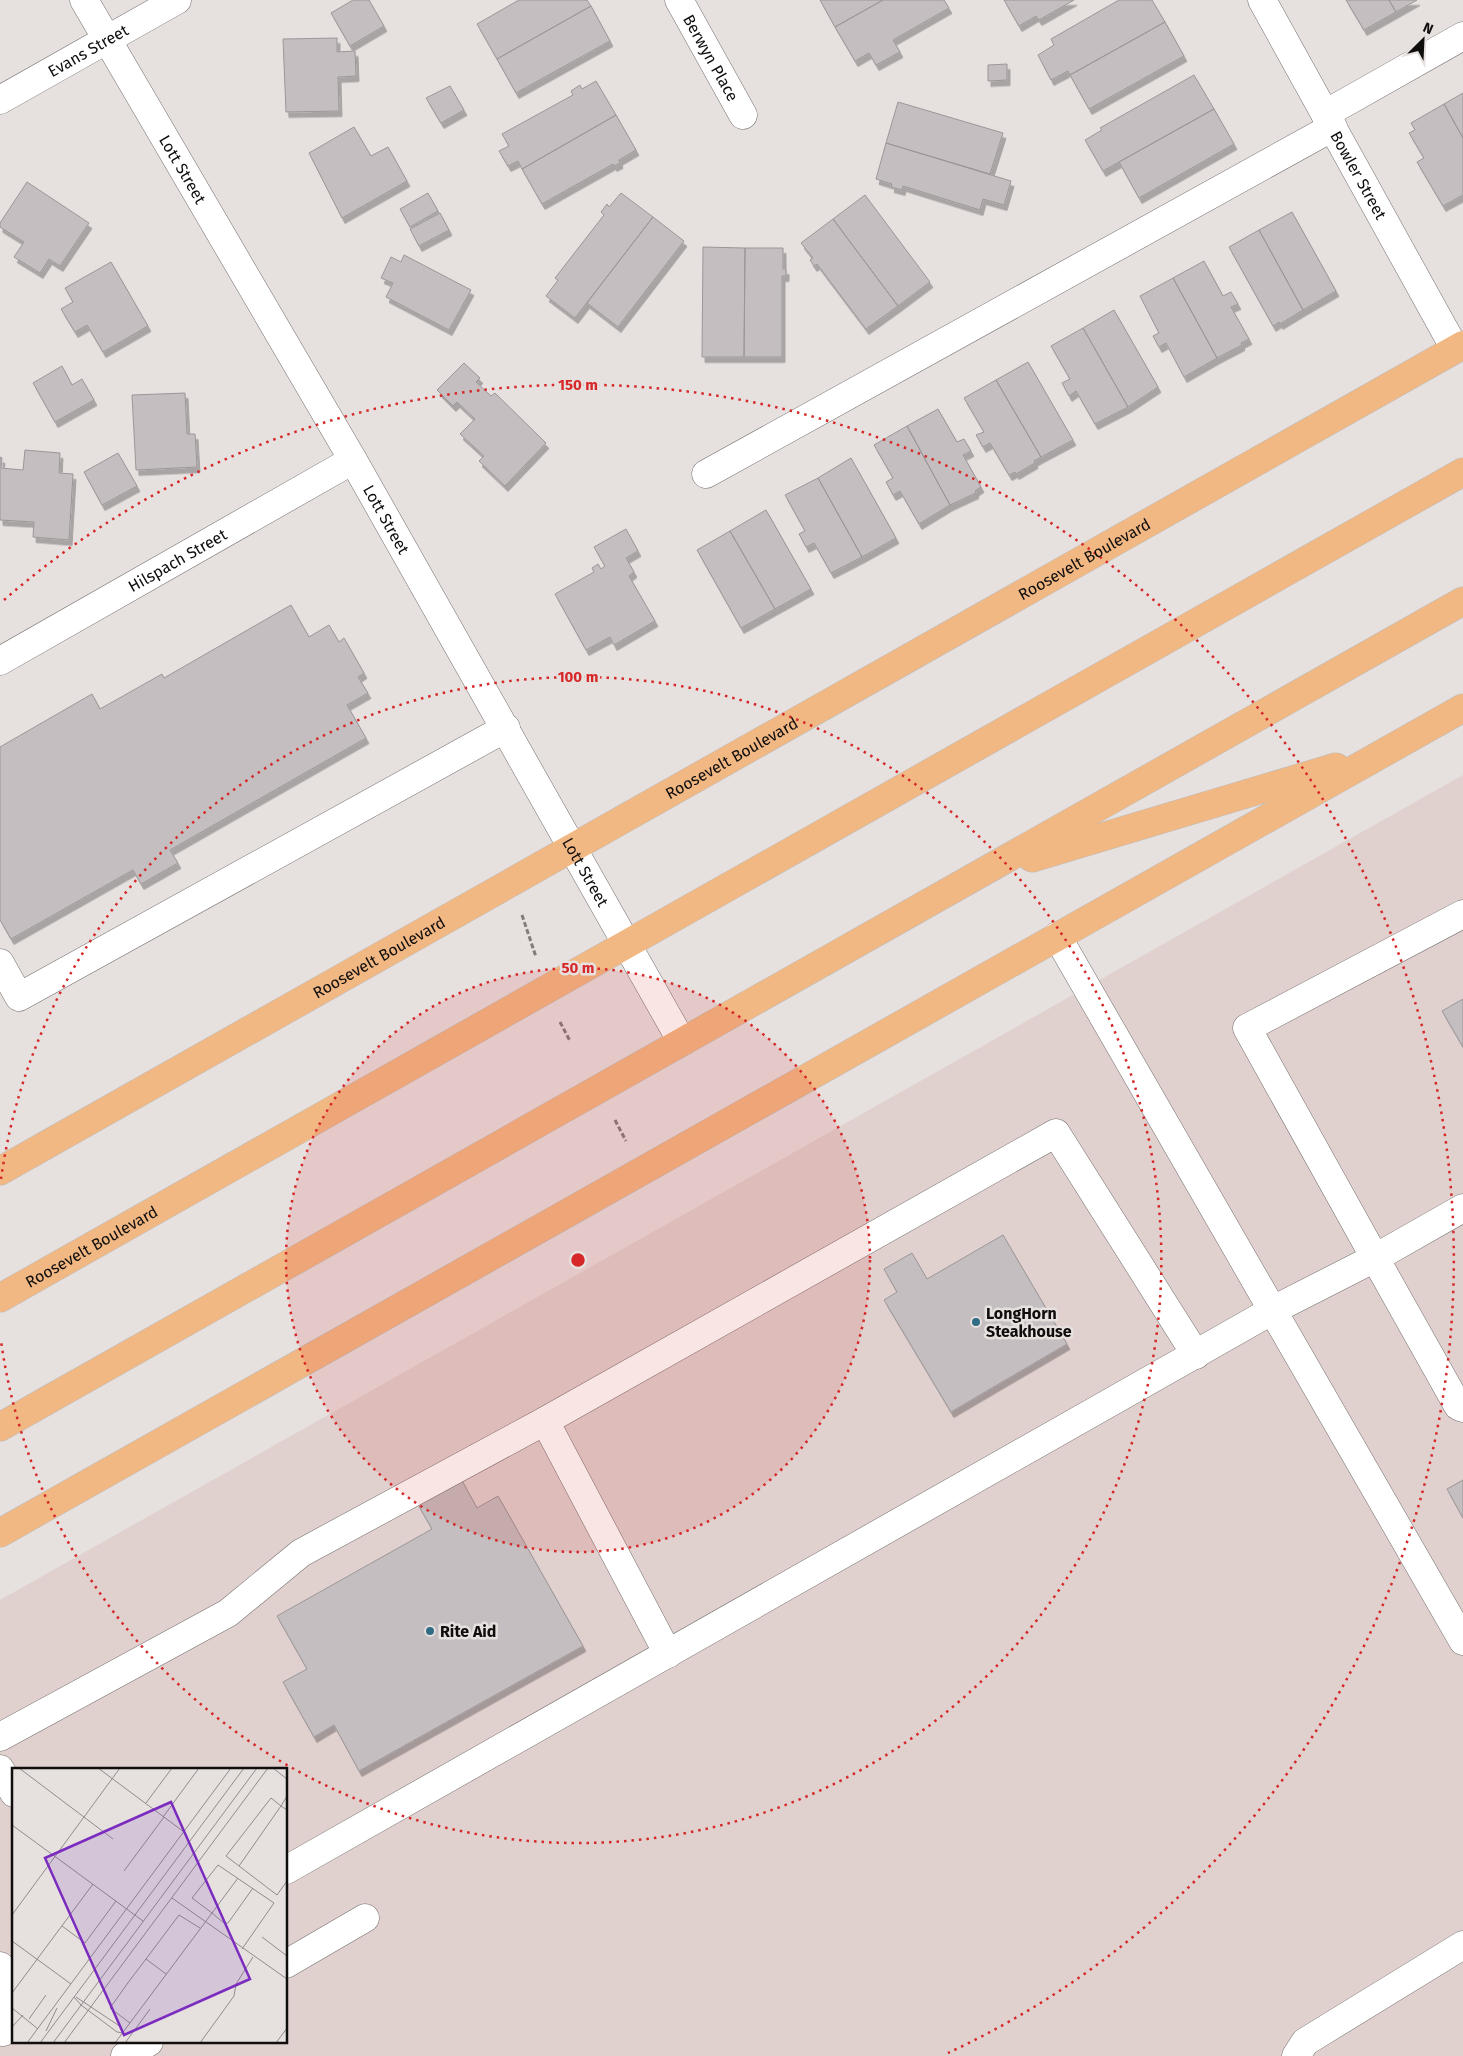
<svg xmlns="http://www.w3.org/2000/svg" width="1463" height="2056" viewBox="0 0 1463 2056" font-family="'Fira Sans',sans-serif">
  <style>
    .built { fill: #e0d1cf; fill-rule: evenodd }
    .building { fill: #c4bec0; stroke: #9c9698; filter: url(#shadow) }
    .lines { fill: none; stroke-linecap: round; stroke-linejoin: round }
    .minor-casing { stroke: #76706f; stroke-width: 29 }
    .highway-casing { stroke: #bcbcbb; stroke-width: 29 }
    .path { stroke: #827d7c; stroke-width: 3; stroke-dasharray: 5 2.5; stroke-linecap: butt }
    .minor { stroke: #fff; stroke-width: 28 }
    .highway { stroke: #f2b884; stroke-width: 28 }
    .ring { fill: none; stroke: #d62828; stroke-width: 2.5; stroke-dasharray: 2.5 5 }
    .poi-dot { fill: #306d84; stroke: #e6e0df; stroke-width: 2 }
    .labels { text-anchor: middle; stroke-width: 5; stroke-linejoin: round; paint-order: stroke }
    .street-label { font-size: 16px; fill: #100e0d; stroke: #e6e0df }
    .poi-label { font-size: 16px; font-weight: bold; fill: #100e0d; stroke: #e6e0df; text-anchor: start }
    .inset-road { fill: none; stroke: #908c8b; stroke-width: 1 }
    .view { fill: #7b2cbf; fill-opacity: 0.15; stroke: #7b2cbf; stroke-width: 2.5 }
    .inset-edge { fill: none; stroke: #100e0d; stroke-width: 2.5 }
    .centre { fill: #d62828; stroke: #e6e0df; stroke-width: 2.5 }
    .ring-label { font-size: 15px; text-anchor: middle; font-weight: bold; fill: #d62828; stroke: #e6e0df; stroke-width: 5; stroke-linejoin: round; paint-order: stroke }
  </style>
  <defs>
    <filter id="shadow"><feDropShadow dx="3" dy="5.5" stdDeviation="0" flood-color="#0004"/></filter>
  </defs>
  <rect width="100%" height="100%" fill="#e6e0df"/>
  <!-- built -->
  <path class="built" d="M 1463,775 L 1463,2056 L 0,2056 L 0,1600 ZM 14,1770 L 286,1770 L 286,2042 L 14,2042 Z"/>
  <!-- building -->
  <path class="building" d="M 353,0 L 369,0 L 384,26 L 350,46 L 331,13 Z
    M 519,0 L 587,0 L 591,6 L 497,59 L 477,24 Z
    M 820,0 L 883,0 L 835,27 Z
    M 883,0 L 944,0 L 949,8 L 893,40 L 900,52 L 876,65 L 869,53 L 855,61 L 835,27 Z
    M 1004,0 L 1074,0 L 1039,20 L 1036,16 L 1019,26 Z
    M 1119,0 L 1152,0 L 1165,22 L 1070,75 L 1068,71 L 1051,80 L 1038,55 L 1054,45 L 1051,39 Z
    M 1346,0 L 1389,0 L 1396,12 L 1364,30 Z
    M 1389,0 L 1417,0 L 1396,12 Z
    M 591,6 L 610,41 L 516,93 L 497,59 Z
    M 1165,22 L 1184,56 L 1089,109 L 1070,75 Z
    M 337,38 L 337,52 L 355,51 L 356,76 L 338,77 L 339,111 L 286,112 L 283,39 Z
    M 1007,64 L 1007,80 L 988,81 L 988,65 Z
    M 1194,75 L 1214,109 L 1103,171 L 1085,140 L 1102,130 L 1100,128 Z
    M 596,81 L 616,115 L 522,169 L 518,161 L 508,166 L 499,151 L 509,146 L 502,134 L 573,95 L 571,91 L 580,85 L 582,89 Z
    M 450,86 L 464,110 L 441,123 L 426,98 Z
    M 1463,93 L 1463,138 L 1444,104 Z
    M 898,102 L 1003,133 L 990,174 L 886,143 Z
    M 1444,104 L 1463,138 L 1463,195 L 1443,206 L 1417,162 L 1424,158 L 1409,133 L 1415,130 L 1411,123 Z
    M 1214,109 L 1234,144 L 1139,198 L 1119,162 Z
    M 616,115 L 636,150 L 619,160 L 620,163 L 614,166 L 613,164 L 542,204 L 522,169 Z
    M 354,127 L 371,156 L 388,147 L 407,181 L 342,218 L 309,153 Z
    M 886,143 L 1011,181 L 1004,205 L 983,199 L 980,210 L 903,186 L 902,190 L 891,187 L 892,184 L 876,179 Z
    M 27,182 L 89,223 L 60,266 L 49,259 L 40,273 L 14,257 L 24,242 L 0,227 L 0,223 Z
    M 428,193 L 438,211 L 410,227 L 400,209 Z
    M 621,193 L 653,217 L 575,318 L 546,296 L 558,280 L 555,278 L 604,215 L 601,212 L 607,204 L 609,207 Z
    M 865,195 L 930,282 L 898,306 L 833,219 Z
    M 1292,212 L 1336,291 L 1303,310 L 1259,230 Z
    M 440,213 L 449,230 L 419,246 L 410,229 Z
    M 653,217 L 684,241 L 618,327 L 587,303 Z
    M 833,219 L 898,306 L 866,329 L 817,264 L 814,266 L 810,260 L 813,258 L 801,243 Z
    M 1259,230 L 1303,310 L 1280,324 L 1279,322 L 1273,326 L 1229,247 Z
    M 703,247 L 745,248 L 744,357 L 702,357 Z
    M 745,248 L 783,248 L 783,269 L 786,269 L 786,276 L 782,276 L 782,357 L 744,357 Z
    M 404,255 L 471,290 L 449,330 L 386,297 L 393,283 L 381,278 L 391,257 L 401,262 Z
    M 1204,261 L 1223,296 L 1231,292 L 1238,304 L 1231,307 L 1249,339 L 1241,343 L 1242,345 L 1217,358 L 1173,278 Z
    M 111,262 L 148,326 L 103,352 L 87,325 L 75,332 L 61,309 L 73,302 L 65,288 Z
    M 1173,278 L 1217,358 L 1184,377 L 1166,343 L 1159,347 L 1153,336 L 1159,333 L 1140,296 Z
    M 1114,310 L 1158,387 L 1128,407 L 1083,328 Z
    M 1083,328 L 1128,407 L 1095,424 L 1076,391 L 1069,396 L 1062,383 L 1070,379 L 1051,346 Z
    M 1028,362 L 1073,440 L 1041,457 L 996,380 Z
    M 464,363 L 480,378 L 476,382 L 491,396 L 495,393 L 546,443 L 505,486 L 479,461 L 484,456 L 460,434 L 475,419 L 457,402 L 453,406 L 437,390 Z
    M 62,366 L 72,385 L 82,379 L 94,400 L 55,422 L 33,383 Z
    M 996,380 L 1041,457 L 1034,461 L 1035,463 L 1016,474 L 1015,472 L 1009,475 L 990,443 L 983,447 L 976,435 L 984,432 L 964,398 Z
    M 185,393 L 187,434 L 195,434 L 197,467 L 136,470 L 132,395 Z
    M 938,409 L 957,442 L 964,439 L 971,451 L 963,455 L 981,487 L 975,491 L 976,493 L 950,505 L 907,426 Z
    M 907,426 L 950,505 L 919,524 L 900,491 L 893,495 L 886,482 L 893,478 L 874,445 Z
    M 25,450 L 60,453 L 59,473 L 73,474 L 69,540 L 33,537 L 34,522 L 0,520 L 0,457 L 2,458 L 1,468 L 23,470 Z
    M 118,453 L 137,486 L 102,505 L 84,472 Z
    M 851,458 L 896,538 L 862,557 L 818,478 Z
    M 818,478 L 862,557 L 831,573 L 814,543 L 806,547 L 799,534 L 805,531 L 785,495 Z
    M 766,510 L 811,589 L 775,609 L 730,531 Z
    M 626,529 L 638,551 L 626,558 L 634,572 L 629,576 L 655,621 L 614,645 L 610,637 L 586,650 L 555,594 L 594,572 L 592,568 L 598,564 L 601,569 L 605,566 L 594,547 Z
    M 730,531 L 775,609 L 741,628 L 697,550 Z
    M 291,605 L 309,637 L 329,625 L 339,642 L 344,638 L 364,673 L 358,677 L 368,693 L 347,705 L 366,738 L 170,850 L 178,863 L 141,884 L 133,870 L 11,939 L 0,920 L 0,747 L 92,694 L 100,709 L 162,674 L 164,678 Z
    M 1463,999 L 1463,1047 L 1442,1011 Z
    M 1003,1235 L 1067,1344 L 951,1412 L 884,1300 L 897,1292 L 884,1269 L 912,1253 L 927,1279 Z
    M 460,1477 L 477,1508 L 498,1496 L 583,1646 L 359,1771 L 334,1725 L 314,1737 L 283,1682 L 307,1669 L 277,1616 L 432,1529 L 416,1501 Z
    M 1463,1480 L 1463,1518 L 1447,1489 Z"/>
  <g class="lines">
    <!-- minor casing -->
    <g class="minor-casing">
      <g id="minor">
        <path id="s1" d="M 84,0 L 353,460 L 682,1042"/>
        <path id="s2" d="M 679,0 L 743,115"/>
        <path id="s3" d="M 1262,0 L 1455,349"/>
        <path id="s4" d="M 0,100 L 177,0"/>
        <path d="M 1325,114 L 1463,36"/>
        <path d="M 706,474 L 1333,127"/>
        <path id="s5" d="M 0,661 L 353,460"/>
        <path d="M 1057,936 L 1463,1641"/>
        <path d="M 0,963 L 19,997 L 506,728"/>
        <path d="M 1463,1208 L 1375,1258 L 1458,1406 L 1463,1408"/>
        <path d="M 545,1421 L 1056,1133 L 1196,1355"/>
        <path d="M 0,1737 L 228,1613 L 301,1553 L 545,1421 L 668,1654"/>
        <path d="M 0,1769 L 14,1793"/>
        <path d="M 286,1870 L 1273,1310 L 1375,1258 L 1247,1028 L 1463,914"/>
        <path d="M 286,1964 L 365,1918"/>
        <path d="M 0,1966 L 3,1971 L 3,2032"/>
        <path d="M 125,2056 L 149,2042"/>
        <path d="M 1296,2056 L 1305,2042 L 1463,1945"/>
      </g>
    </g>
    <!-- highway casing -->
    <g class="highway-casing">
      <g id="highway">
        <path d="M 1032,858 L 1336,767"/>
        <path id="s6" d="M 0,1171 L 1463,345"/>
        <path id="s7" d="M 0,1298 L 1463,472"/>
        <path d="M 0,1427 L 1463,601"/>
        <path d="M 0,1533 L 1463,708"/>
      </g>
    </g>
    <!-- path -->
    <path class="path" d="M 522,915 L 536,957
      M 560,1022 L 570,1041
      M 615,1120 L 626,1141"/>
    <!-- minor -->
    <use href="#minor" class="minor"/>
    <!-- highway -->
    <use href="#highway" class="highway"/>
  </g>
  <!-- distance rings -->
  <circle cx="578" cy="1260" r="292" fill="#d62828" fill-opacity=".12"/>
  <g class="ring">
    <circle cx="578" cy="1260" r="292"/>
    <path d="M1 1179A583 583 0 1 1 1 1341"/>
    <path d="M4 600A875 875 0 1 1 948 2053"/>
  </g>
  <!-- markers -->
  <g class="poi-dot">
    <circle cx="976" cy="1322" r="5"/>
    <circle cx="430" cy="1631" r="5"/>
  </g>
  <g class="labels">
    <!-- street labels -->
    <g class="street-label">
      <text dy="6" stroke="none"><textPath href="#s4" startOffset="101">Evans Street</textPath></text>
      <text dy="6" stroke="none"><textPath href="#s2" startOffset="66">Berwyn Place</textPath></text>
      <text dy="6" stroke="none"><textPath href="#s1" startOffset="196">Lott Street</textPath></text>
      <text dy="6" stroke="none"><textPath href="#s3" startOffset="200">Bowler Street</textPath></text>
      <text dy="6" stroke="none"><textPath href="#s1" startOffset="601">Lott Street</textPath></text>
      <text dy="6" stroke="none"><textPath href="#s6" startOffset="1245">Roosevelt Boulevard</textPath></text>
      <text dy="6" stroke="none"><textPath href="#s5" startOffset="204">Hilspach Street</textPath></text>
      <text dy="6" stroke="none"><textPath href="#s6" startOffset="840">Roosevelt Boulevard</textPath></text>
      <text dy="6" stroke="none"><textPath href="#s1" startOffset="1006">Lott Street</textPath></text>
      <text dy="6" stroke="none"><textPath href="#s6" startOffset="435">Roosevelt Boulevard</textPath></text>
      <text dy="6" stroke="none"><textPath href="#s7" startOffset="105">Roosevelt Boulevard</textPath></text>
    </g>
    <!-- poi labels -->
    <g class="poi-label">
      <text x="986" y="1319">LongHorn<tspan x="986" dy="18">Steakhouse</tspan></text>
      <text x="440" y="1637">Rite Aid</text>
    </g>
  </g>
  <!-- overview -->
  <g transform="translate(12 1768)">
    <rect width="275" height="275" fill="#e6e0df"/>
    <path class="inset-road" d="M 7,0 L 101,71M 86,0 L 172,64M 261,0 L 275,11M 275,28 L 269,38 L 259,30 L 214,88 L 265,127 L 275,113M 134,35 L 160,0M 151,49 L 187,0M 0,57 L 131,153M 227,98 L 269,38 L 275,42M 112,103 L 152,49M 226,110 L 200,145 L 212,155 L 216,155 L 241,120M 160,130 L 275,211M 0,147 L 108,0M 50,158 L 73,175 L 104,133M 250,169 L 275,188M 0,173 L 59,216M 134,191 L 167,147 L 188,160M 0,225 L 81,116M 62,229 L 69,237 L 105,264 L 111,265M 64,229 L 109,259 L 111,265M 0,240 L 26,261M 17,251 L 34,227M 118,255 L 98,240 L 118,212 L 134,191 L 154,206M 0,259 L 11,247M 34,263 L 45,240M 15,275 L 219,0M 28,275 L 232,0M 41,275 L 245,0M 52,275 L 256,0M 103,275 L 200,145 L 180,130 L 206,97 L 262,135 L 230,181M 113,275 L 138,241M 188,275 L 222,228 L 224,216 L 241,189M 264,275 L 275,260"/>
    <path class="view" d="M 159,34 L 238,211 L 112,267 L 33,90 Z"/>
    <rect width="275" height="275" class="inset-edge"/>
  </g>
  <circle cx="578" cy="1260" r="8" class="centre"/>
  <g class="ring-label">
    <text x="578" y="390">150 m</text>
    <text x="578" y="682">100 m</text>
    <text x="578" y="973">50 m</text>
  </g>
  <!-- north arrow -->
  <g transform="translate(1423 40) rotate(24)" stroke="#e6e0df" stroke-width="4" paint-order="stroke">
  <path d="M0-4L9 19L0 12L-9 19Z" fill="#100e0d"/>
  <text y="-8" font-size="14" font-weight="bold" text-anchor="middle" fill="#100e0d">N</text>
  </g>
</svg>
